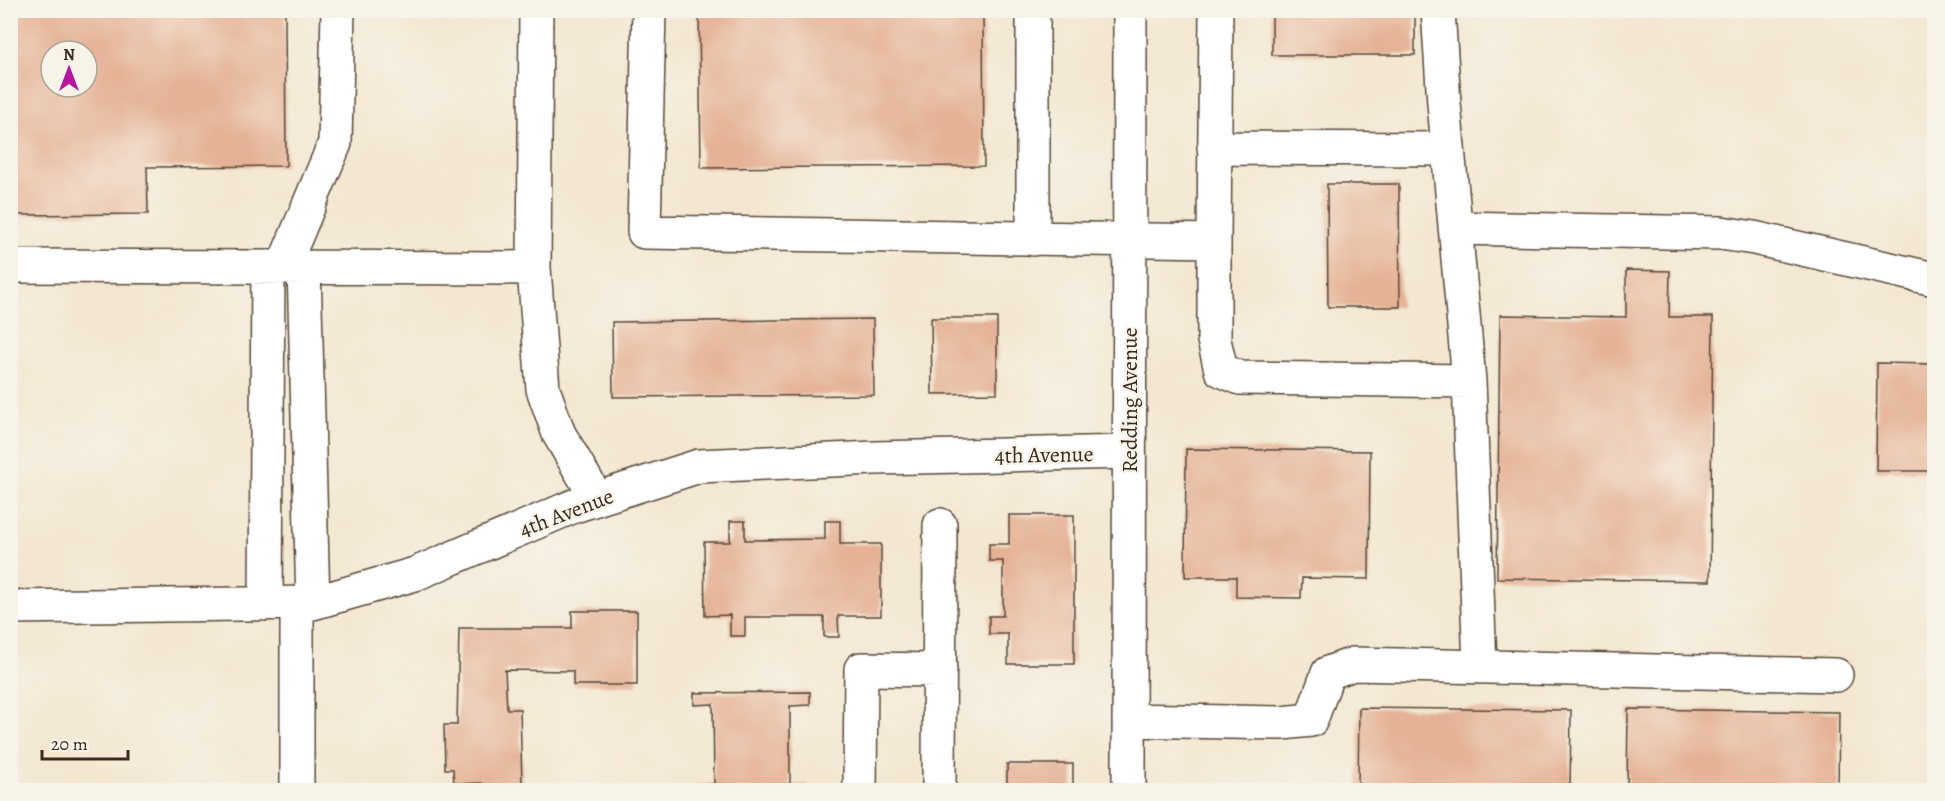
<svg xmlns="http://www.w3.org/2000/svg" width="1945" height="801" viewBox="0 0 1945 801" font-family="Alegreya,serif">
  <style>
    .building { fill: #e5b295; fill-rule: evenodd }
    .lines { fill: none; stroke-linecap: round; stroke-linejoin: round }
    .minor-casing { stroke: #574639; stroke-width: 36 }
    .minor { stroke: #fff; stroke-width: 33 }
    .labels { text-anchor: middle; stroke-width: 5; stroke-linejoin: round; paint-order: stroke }
    .street-label { font-size: 22px; fill: #3b2a1e; stroke: #f7f3e8 }
  </style>
  <rect width="100%" height="100%" fill="#f7f3e8"/>
  <filter id="ink" filterUnits="userSpaceOnUse"><feTurbulence type="fractalNoise" baseFrequency=".0167" numOctaves="2"/><feDisplacementMap in="SourceGraphic" scale="12" xChannelSelector="R" yChannelSelector="G"/><feConvolveMatrix kernelMatrix="1 2 1 2 8 2 1 2 1" color-interpolation-filters="sRGB"/></filter>
  <filter id="wash" filterUnits="userSpaceOnUse"><feTurbulence type="fractalNoise" baseFrequency=".008" numOctaves="4" result="noise"/><feDisplacementMap in="SourceGraphic" scale="24" xChannelSelector="R" yChannelSelector="G"/><feGaussianBlur stdDeviation="1.35" result="paint"/><feColorMatrix in="noise" values="0 0 0 0 0 0 0 0 0 0 0 0 0 0 0 0 0 1.4 0 .05"/><feComposite in="paint" operator="in"/></filter>
  <g filter="url(#wash)">
    <rect width="100%" height="100%" fill="#f3e7d1"/>
    <g id="blocks">
      <!-- building -->
      <path class="building" d="M 10,10 L 285,10 L 286,166 L 147,167 L 148,214 L 10,215 ZM 51,51 L 87,51 L 87,87 L 51,87 Z
        M 699,10 L 983,10 L 984,166 L 701,168 Z
        M 1272,10 L 1415,10 L 1415,55 L 1272,55 Z
        M 1327,184 L 1399,184 L 1400,307 L 1328,307 Z
        M 1626,270 L 1670,271 L 1669,317 L 1713,317 L 1710,581 L 1497,578 L 1500,315 L 1626,317 Z
        M 931,318 L 997,318 L 997,393 L 932,394 Z
        M 873,319 L 874,395 L 613,397 L 612,322 Z
        M 1877,363 L 1932,364 L 1931,471 L 1876,471 Z
        M 1186,449 L 1370,451 L 1369,579 L 1302,578 L 1301,598 L 1236,597 L 1236,577 L 1185,577 Z
        M 1009,515 L 1074,515 L 1074,664 L 1008,664 L 1008,634 L 989,634 L 989,616 L 1003,616 L 1003,561 L 989,561 L 989,544 L 1009,544 Z
        M 730,521 L 745,521 L 745,540 L 825,539 L 825,521 L 840,521 L 840,544 L 881,544 L 881,616 L 838,616 L 839,637 L 824,637 L 824,617 L 745,617 L 745,636 L 730,636 L 730,615 L 705,616 L 704,542 L 730,542 Z
        M 572,611 L 637,611 L 637,685 L 573,685 L 573,671 L 505,670 L 507,709 L 520,709 L 522,784 L 507,785 L 507,790 L 482,790 L 482,783 L 454,784 L 453,769 L 445,769 L 444,725 L 457,725 L 459,628 L 572,628 Z
        M 810,692 L 810,705 L 790,706 L 790,785 L 808,784 L 808,790 L 693,790 L 693,785 L 714,784 L 713,704 L 694,705 L 694,693 Z
        M 1359,708 L 1571,710 L 1570,790 L 1358,790 Z
        M 1628,709 L 1839,712 L 1838,790 L 1627,790 Z
        M 1007,764 L 1073,764 L 1073,790 L 1007,790 Z"/>
    </g>
  </g>
  <g filter="url(#ink)">
    <use href="#blocks" fill-opacity="0" stroke="#574639" stroke-width="1.5"/>
    <g class="lines">
      <!-- minor casing -->
      <g class="minor-casing">
        <path id="minor" d="M 536,10 L 534,268 L 543,389 L 559,434 L 597,499
          M 649,10 L 644,232 L 1214,241 L 1216,10
          M 1033,10 L 1033,239
          M 1438,10 L 1444,103 L 1469,381 L 1480,666
          M 1214,148 L 1448,149
          M 1455,228 L 1721,233 L 1754,238 L 1934,279
          M 1214,241 L 1214,340 L 1221,370 L 1240,378 L 1469,381
          M 10,266 L 534,268
          M 283,267 L 335,143 L 338,10
          M 304,267 L 313,603
          M 266,604 L 268,267
          M 297,604 L 297,790
          M 10,607 L 313,603 L 415,574 L 574,506 L 699,466 L 875,458 L 1129,452
          M 1129,720 L 1282,723 L 1311,720 L 1328,673 L 1353,664 L 1836,675
          M 860,790 L 861,669 L 940,670
          M 939,790 L 940,525
          M 1129,790 L 1130,10"/>
      </g>
      <!-- minor -->
      <use href="#minor" class="minor"/>
    </g>
  </g>
  <g class="labels">
    <!-- street labels -->
    <g class="street-label">
      <text transform="translate(1129 400) rotate(-90)" y="8">Redding Avenue</text>
      <text transform="translate(1044 454) rotate(-1)" y="8">4th Avenue</text>
      <text transform="translate(566 512) rotate(-21)" y="8">4th Avenue</text>
    </g>
  </g>
  <!-- margin -->
  <rect width="1945" height="801" fill="none" stroke="#f7f3e8" stroke-width="36"/>
  <!-- north arrow -->
  <g transform="translate(69 69)"><circle r="28" fill="#f7f3e8" stroke="#aca397" stroke-width="1.5"/>
  <path d="M0-4.5L10 22L0 15L-10 22Z" fill="#b5179e"/>
  <text y="-9" font-size="16" font-weight="bold" text-anchor="middle" fill="#3b2a1e">N</text>
  </g>
  <!-- scale -->
  <path d="M42 750v9h86v-9" fill="none" stroke="#3b2a1e" stroke-width="3"/>
  <text x="51" y="750" font-size="18" fill="#3b2a1e" stroke="#f7f3e8" stroke-width="4.5" paint-order="stroke">20 m</text>
</svg>
